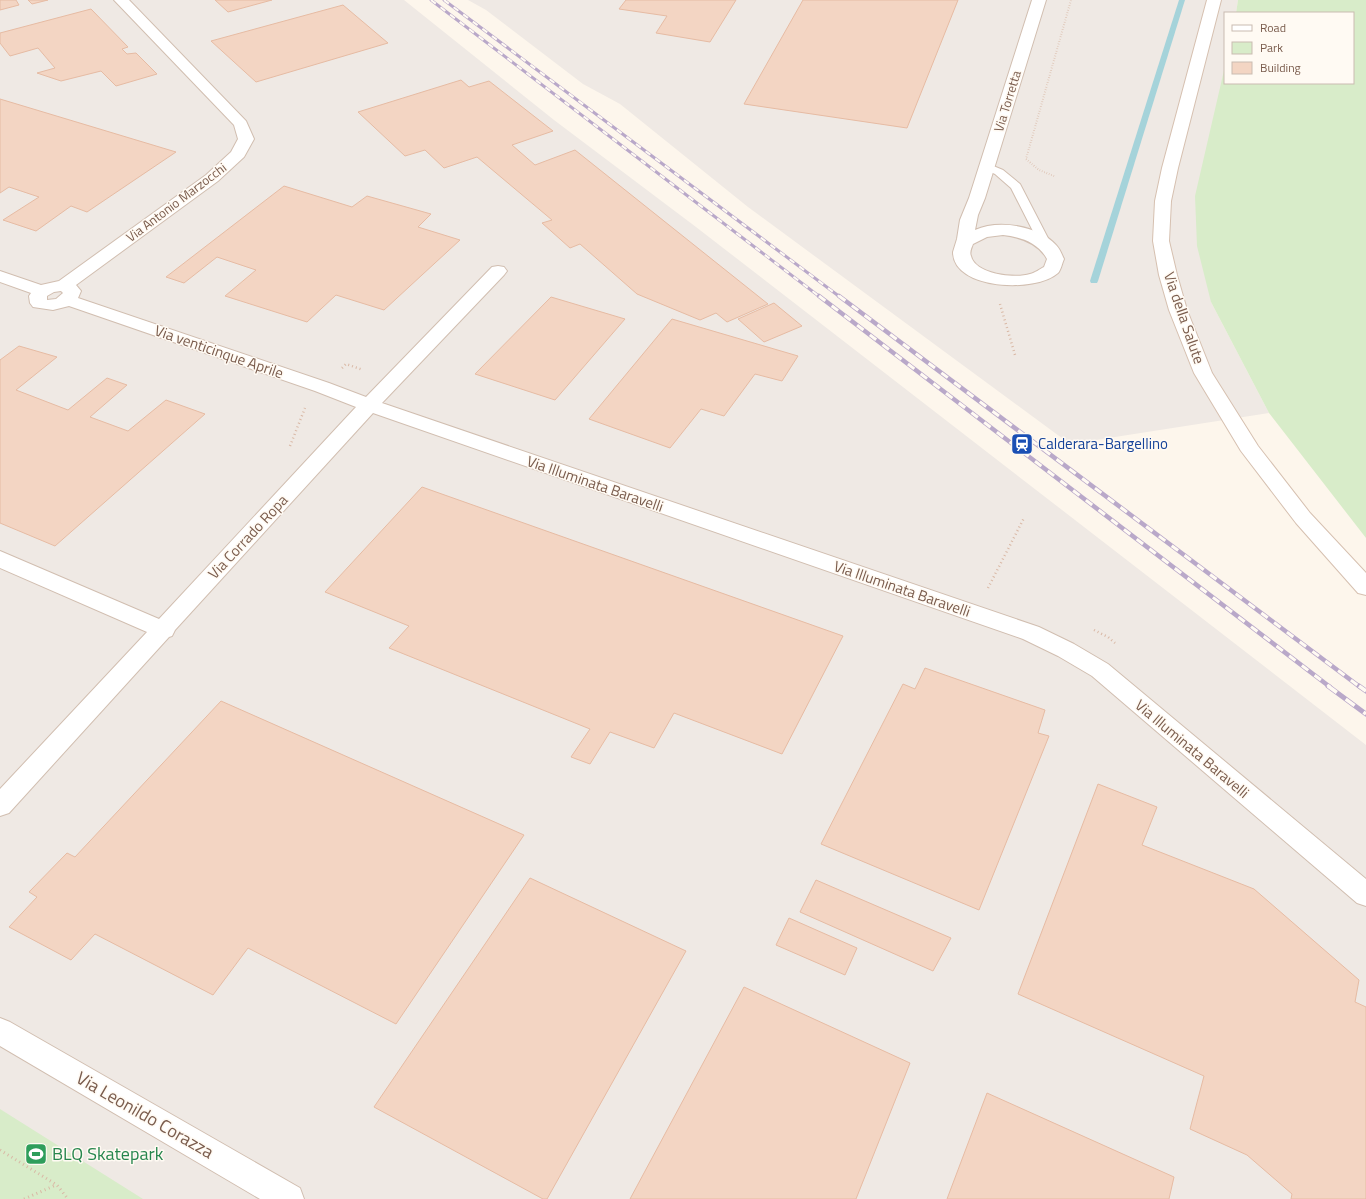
<svg xmlns="http://www.w3.org/2000/svg" width="1366" height="1199" viewBox="0 0 1366 1199" font-family="'Titillium Web',sans-serif">
  <style>
    .industrial { fill: #efe9e4 }
    .green { fill: #d8ecc9 }
    .lines { fill: none; stroke-linecap: round; stroke-linejoin: round }
    .stream { fill: #a5d3da; fill-rule: evenodd }
    .building { fill: #f3d5c3; stroke: #e6bba3 }
    .lane-casing { stroke: #d1beb0; stroke-width: 2 }
    .street-casing { stroke: #d1beb0; stroke-width: 2 }
    .secondary-casing { stroke: #d6c0b0; stroke-width: 2 }
    .path-far2 { stroke: #d9b8a5; stroke-width: 2; stroke-dasharray: 0.5 2; stroke-linecap: butt }
    .path-far1 { stroke: #d9b8a5; stroke-width: 2.5; stroke-dasharray: 1 3; stroke-linecap: butt }
    .path { stroke: #d9b8a5; stroke-width: 3; stroke-dasharray: 1 3.5; stroke-linecap: butt }
    .lane { fill: #fff; fill-rule: evenodd }
    .street { fill: #fff; fill-rule: evenodd }
    .secondary { fill: #fff; fill-rule: evenodd }
    .rail-far2-casing { stroke: #b9a8c9; stroke-width: 3 }
    .rail-far1-casing { stroke: #b9a8c9; stroke-width: 4.5 }
    .rail-casing { stroke: #b9a8c9; stroke-width: 5 }
    .rail-far2 { stroke: #fffaf3; stroke-width: 2; stroke-dasharray: 6; stroke-linecap: butt }
    .rail-far1 { stroke: #fffaf3; stroke-width: 3; stroke-dasharray: 8; stroke-linecap: butt }
    .rail { stroke: #fffaf3; stroke-width: 3.5; stroke-dasharray: 11; stroke-linecap: butt }
    .labels { text-anchor: middle; stroke-width: 3; stroke-linejoin: round; paint-order: stroke }
    .far-street-label { font-size: 13px; fill: #7a5c4d; stroke: #fffaf3 }
    .street-label { font-size: 15px; fill: #7a5c4d; stroke: #fffaf3 }
    .transit-label { font-size: 15px; fill: #164399; stroke: #fffaf3; text-anchor: start }
    .near-street-label { font-size: 18px; fill: #7a5c4d; stroke: #fffaf3 }
    .near-leisure-label { font-size: 18px; fill: #27864d; stroke: #fffaf3; text-anchor: start }
  </style>
  <rect width="100%" height="100%" fill="#fdf6ec"/>
  <!-- industrial -->
  <path class="industrial" d="M 0,0 L 404,0 L 554,120 L 696,227 L 1366,745 L 1366,1199 L 0,1199 Z
    M 468,0 L 1238,0 L 1236,13 L 1225,13 L 1225,66 L 1217,107 L 1211,302 L 1269,413 L 1070,444 L 748,207 L 620,104 L 583,84 L 486,10 Z"/>
  <!-- green -->
  <path class="green" d="M 1238,0 L 1366,0 L 1366,538 L 1269,413 L 1211,302 L 1197,246 L 1195,196 L 1225,66 L 1225,83 L 1353,83 L 1353,13 L 1236,13 Z
    M 0,1109 L 143,1199 L 0,1199 Z"/>
  <g class="lines">
    <!-- stream -->
    <path class="stream" d="M 1179,0 L 1185,0 L 1098,281 L 1097,283 L 1091,283 L 1090,281 Z"/>
  </g>
  <!-- building -->
  <path class="building" d="M 0,0 L 16,0 L 19,5 L 0,10 Z
    M 28,0 L 48,0 L 32,4 Z
    M 215,0 L 272,0 L 228,12 Z
    M 626,0 L 736,0 L 710,42 L 656,33 L 667,16 L 619,9 Z
    M 803,0 L 958,0 L 907,128 L 744,104 Z
    M 343,5 L 388,43 L 256,82 L 211,41 Z
    M 91,9 L 128,47 L 122,49 L 127,54 L 136,53 L 157,74 L 116,86 L 101,71 L 61,81 L 37,73 L 55,68 L 38,48 L 10,56 L 0,43 L 0,33 Z
    M 461,80 L 469,87 L 489,81 L 553,131 L 512,145 L 535,165 L 575,150 L 768,304 L 727,322 L 716,313 L 700,320 L 637,294 L 580,244 L 570,248 L 542,223 L 552,220 L 477,157 L 444,168 L 425,150 L 405,156 L 358,112 Z
    M 0,99 L 176,152 L 87,212 L 71,206 L 36,231 L 3,220 L 39,197 L 9,187 L 0,193 Z
    M 284,186 L 352,207 L 367,196 L 431,214 L 418,227 L 460,240 L 384,310 L 336,295 L 307,322 L 225,296 L 256,270 L 217,257 L 184,283 L 166,277 Z
    M 551,297 L 625,319 L 555,400 L 475,374 Z
    M 774,303 L 802,326 L 764,342 L 738,319 Z
    M 672,319 L 798,356 L 782,381 L 755,374 L 724,416 L 701,409 L 670,448 L 589,419 Z
    M 19,346 L 57,357 L 16,390 L 68,410 L 107,378 L 127,385 L 90,417 L 128,431 L 166,400 L 205,414 L 55,546 L 0,523 L 0,360 Z
    M 422,487 L 843,636 L 782,754 L 674,713 L 654,748 L 610,732 L 590,764 L 571,757 L 590,729 L 389,648 L 409,626 L 325,592 Z
    M 925,668 L 1045,710 L 1038,733 L 1049,736 L 979,910 L 821,844 L 903,684 L 915,689 Z
    M 221,701 L 524,835 L 396,1024 L 248,948 L 213,995 L 95,934 L 71,960 L 9,927 L 37,897 L 29,892 L 67,853 L 75,857 Z
    M 1098,784 L 1157,807 L 1142,845 L 1254,889 L 1359,980 L 1355,1002 L 1366,1007 L 1366,1199 L 1291,1199 L 1292,1194 L 1247,1155 L 1190,1129 L 1204,1076 L 1018,994 Z
    M 530,878 L 686,951 L 547,1199 L 543,1199 L 374,1107 Z
    M 816,880 L 951,938 L 933,971 L 800,912 Z
    M 789,918 L 857,948 L 845,975 L 776,945 Z
    M 744,987 L 910,1063 L 856,1199 L 630,1199 Z
    M 987,1093 L 1174,1177 L 1169,1199 L 947,1199 Z"/>
  <g class="lines">
    <!-- lane casing -->
    <g class="lane-casing">
      <path id="lane" d="M 986,163 L 1003,170 L 1020,184 L 1050,242 L 1048,245 L 1040,245 L 1011,188 L 995,174 L 982,168 L 980,166 L 982,164 Z"/>
    </g>
    <!-- street casing -->
    <g class="street-casing">
      <path id="street" d="M 114,0 L 129,0 L 246,121 L 254,139 L 244,157 L 218,181 L 76,285 L 81,291 L 78,298 L 329,383 L 366,397 L 492,267 L 498,266 L 504,267 L 507,271 L 504,275 L 382,403 L 1039,627 L 1074,644 L 1108,664 L 1366,879 L 1366,906 L 1357,903 L 1092,676 L 1058,656 L 1023,639 L 373,413 L 175,630 L 172,636 L 169,637 L 9,813 L 0,816 L 0,789 L 147,632 L 0,568 L 0,551 L 159,619 L 356,407 L 315,391 L 69,306 L 53,310 L 33,307 L 30,303 L 29,296 L 31,293 L 0,282 L 0,271 L 41,285 L 59,281 L 206,175 L 231,152 L 238,139 L 234,125 ZM 54,292 L 61,291 L 63,293 L 56,299 L 47,300 L 47,296 Z
        M 1032,0 L 1046,0 L 985,198 L 978,215 L 975,230 C 999,219 1039,226 1056,245 C 1060,249 1062,255 1064,259 C 1062,263 1061,270 1058,273 C 1036,293 953,290 953,252 L 957,239 L 960,220 L 969,198 ZM 1003,235 C 1020,237 1038,242 1047,259 L 1044,267 C 1040,269 1035,273 1030,274 C 1015,279 975,274 971,256 C 969,252 972,247 973,244 L 987,237 Z
        M 0,1018 L 10,1022 L 300,1188 L 304,1199 L 260,1199 L 0,1046 Z"/>
    </g>
    <!-- secondary casing -->
    <g class="secondary-casing">
      <path id="secondary" d="M 1207,0 L 1221,0 L 1178,168 L 1171,201 L 1169,241 L 1177,275 L 1187,310 L 1212,373 L 1258,446 L 1310,513 L 1366,573 L 1366,595 L 1358,593 L 1296,523 L 1241,451 L 1194,373 L 1169,310 L 1159,275 L 1153,241 L 1155,201 L 1162,168 Z"/>
    </g>
    <!-- path-far2 -->
    <path class="path-far2" d="M 1054,176 L 1039,170 L 1026,159 L 1071,0"/>
    <!-- path-far1 -->
    <path class="path-far1" d="M 1000,304 L 1015,355
      M 342,368 L 346,364 L 363,370
      M 290,446 L 305,408
      M 988,588 L 1024,518
      M 1094,630 L 1108,637 L 1115,643"/>
    <!-- path -->
    <path class="path" d="M 0,1150 L 57,1185 L 68,1199
      M 24,1199 L 56,1185"/>
    <!-- lane -->
    <use href="#lane" class="lane"/>
    <!-- street -->
    <use href="#street" class="street"/>
    <!-- secondary -->
    <use href="#secondary" class="secondary"/>
    <!-- rail-far2 casing -->
    <g class="rail-far2-casing">
      <path id="rail-far2" d="M 431,0 L 820,297
        M 444,0 L 840,297"/>
    </g>
    <!-- rail-far1 casing -->
    <g class="rail-far1-casing">
      <path id="rail-far1" d="M 819,296 L 1330,687
        M 839,296 L 1360,687"/>
    </g>
    <!-- rail casing -->
    <g class="rail-casing">
      <path id="rail" d="M 1328,686 L 1366,714
        M 1359,686 L 1366,691"/>
    </g>
    <!-- rail-far2 -->
    <use href="#rail-far2" class="rail-far2"/>
    <!-- rail-far1 -->
    <use href="#rail-far1" class="rail-far1"/>
    <!-- rail -->
    <use href="#rail" class="rail"/>
  </g>
  <!-- icons -->
  <defs>
    <g id="station-square" transform="scale(1.15)"><rect x="-9" y="-9" width="18" height="18" rx="4" fill="#1a4fb4" stroke="#fffaf3"/><path d="M-3-6H3Q5-6 5-4V2Q5 4 3 4L4.5 6H3L1.5 4h-3L-3 6H-4.5L-3 4Q-5 4-5 2V-4Q-5-6-3-6ZM-3.5-4v3h7v-3ZM-3.5 1v1.5H-2V1ZM2 1v1.5H3.5V1Z" fill="#fff"/></g>
    <g id="stadium-square" transform="scale(1.15)"><rect x="-9" y="-9" width="18" height="18" rx="4" fill="#2e9e5b" stroke="#fffaf3"/><path d="M0-5a6.5 5 0 1 0 0 10a6.5 5 0 1 0 0-10ZM-3.5-1.8h7v3.6h-7Z" fill="#fff"/></g>
  </defs>
  <g fill-rule="evenodd">
    <use href="#station-square" x="1022" y="444"/>
    <use href="#stadium-square" x="36" y="1154"/>
  </g>
  <g class="labels">
    <!-- far-street labels -->
    <g class="far-street-label">
      <text transform="translate(1007 101) rotate(-73)" y="5">Via Torretta</text>
      <text transform="translate(176 202) rotate(-37)" y="5">Via Antonio Marzocchi</text>
    </g>
    <!-- street labels -->
    <g class="street-label">
      <text transform="translate(1184 318) rotate(71)" y="5">Via della Salute</text>
      <text transform="translate(219 352) rotate(19)" y="5">Via venticinque Aprile</text>
      <text transform="translate(595 484) rotate(19)" y="5">Via Illuminata Baravelli</text>
      <text transform="translate(248 537) rotate(-47)" y="5">Via Corrado Ropa</text>
      <text transform="translate(902 589) rotate(19)" y="5">Via Illuminata Baravelli</text>
      <text transform="translate(1192 749) rotate(40)" y="5">Via Illuminata Baravelli</text>
    </g>
    <!-- transit labels -->
    <g class="transit-label">
      <text x="1038" y="449">Calderara-Bargellino</text>
    </g>
    <!-- near-street labels -->
    <g class="near-street-label">
      <text transform="translate(145 1115) rotate(30)" y="6">Via Leonildo Corazza</text>
    </g>
    <!-- near-leisure labels -->
    <g class="near-leisure-label">
      <text x="52" y="1160">BLQ Skatepark</text>
    </g>
  </g>
  <!-- legend -->
  <rect x="1224" y="12" width="130" height="72" fill="#fffaf3" stroke="#cabbb1"/>
  <rect x="1232" y="25" width="20" height="6" fill="#ffffff" stroke="#cabbb1"/>
  <text x="1260" y="32" font-size="12" fill="#7a5c4d">Road</text>
  <rect x="1232" y="42" width="20" height="12" fill="#d8ecc9" stroke="#cabbb1"/>
  <text x="1260" y="52" font-size="12" fill="#7a5c4d">Park</text>
  <rect x="1232" y="62" width="20" height="12" fill="#f3d5c3" stroke="#cabbb1"/>
  <text x="1260" y="72" font-size="12" fill="#7a5c4d">Building</text>
</svg>
